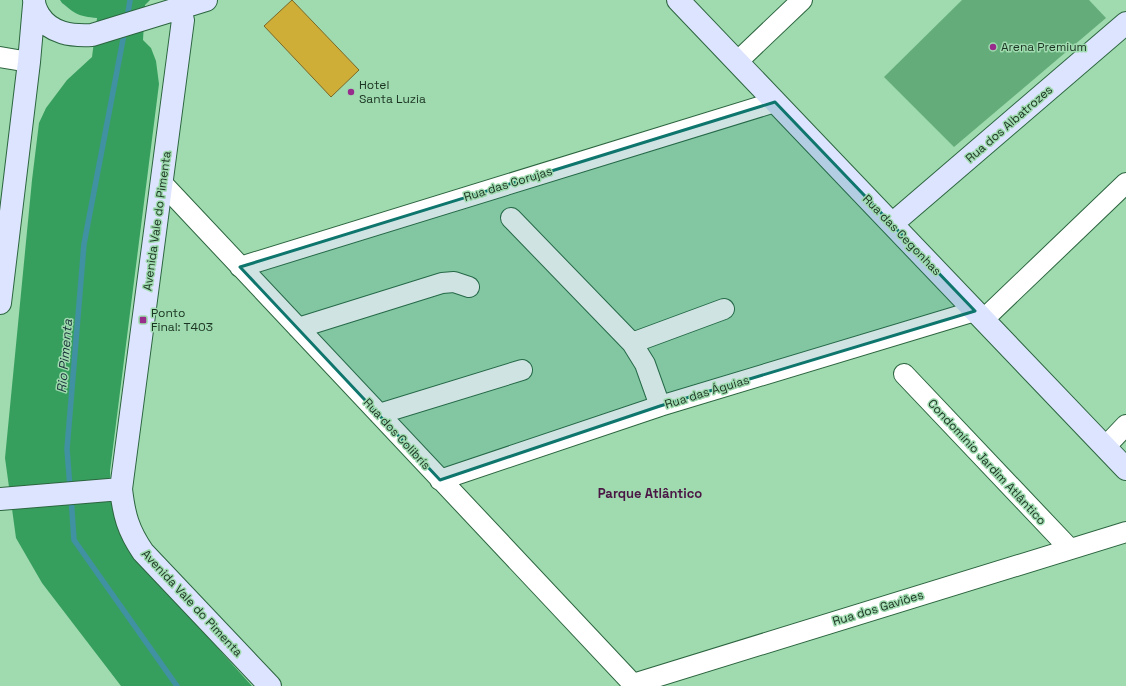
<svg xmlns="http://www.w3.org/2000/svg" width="1126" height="686" viewBox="0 0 1126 686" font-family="'Space Grotesk',sans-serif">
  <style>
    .green { fill: #64ad7a }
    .forest { fill: #379f5e }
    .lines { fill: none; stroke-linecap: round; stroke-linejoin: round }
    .stream { stroke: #4091a1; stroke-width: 5.5 }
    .building { fill: #cfae38; stroke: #7a6727 }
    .street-casing { stroke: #2c653f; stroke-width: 22 }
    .secondary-casing { stroke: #2c653f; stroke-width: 24 }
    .street { stroke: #fff; stroke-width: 20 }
    .secondary { stroke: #dde4ff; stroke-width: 22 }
    .marked { fill: #0f766e; fill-opacity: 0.2; stroke: #0f766e; stroke-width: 3; stroke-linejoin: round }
    .poi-dot { fill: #982c8d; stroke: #9fdbaf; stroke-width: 1.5 }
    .labels { text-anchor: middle; stroke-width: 3; stroke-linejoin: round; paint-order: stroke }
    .poi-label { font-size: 12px; fill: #1b3322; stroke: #9fdbaf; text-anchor: start }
    .street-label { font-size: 12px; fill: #1b3322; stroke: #9fdbaf }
    .water-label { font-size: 13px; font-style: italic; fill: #1b353b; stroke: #9fdbaf }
    .neighbourhood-label { font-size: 13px; font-weight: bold; fill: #4b1745; stroke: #9fdbaf }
  </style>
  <rect width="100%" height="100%" fill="#9fdbaf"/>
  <!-- green -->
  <path class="green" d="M 962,0 L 1089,0 L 1106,18 L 954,147 L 884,77 Z"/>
  <!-- forest -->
  <path class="forest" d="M 60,0 L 150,0 L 145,5 L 143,40 L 151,48 L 156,61 L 159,84 L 110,471 L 112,508 L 120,533 L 141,563 L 252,686 L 121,686 L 42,583 L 16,538 L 5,458 L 32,180 L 39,123 L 46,108 L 67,80 L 92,57 L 97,18 C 78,16 77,15 62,3 Z"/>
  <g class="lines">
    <!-- stream -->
    <path class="stream" d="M 127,19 L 130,0
      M 70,488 L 67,449 L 84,244 L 125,29
      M 71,497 L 74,540 L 177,686"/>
  </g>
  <!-- building -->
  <path class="building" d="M 292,0 L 359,70 L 331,97 L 264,26 Z"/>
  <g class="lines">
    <!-- street casing -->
    <g class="street-casing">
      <path id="street" d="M 0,57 L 29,62
        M 737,62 L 802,0
        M 162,183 L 633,684
        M 511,218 L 632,343 L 724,309
        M 240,267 L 775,102
        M 983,320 L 1126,183
        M 298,328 L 442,283 L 454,282 L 469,287
        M 632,343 L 645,364 L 660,406
        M 904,374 L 1070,549
        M 379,414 L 522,370
        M 1105,447 L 1126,425
        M 440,480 L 660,406 L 975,311
        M 631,686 L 633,684 L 1126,532"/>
    </g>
    <!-- secondary casing -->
    <g class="secondary-casing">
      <path id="secondary" d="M 34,0 C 34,6 36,10 39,15 C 51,34 72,36 92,35 L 206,0
        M 678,0 L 1126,469
        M 183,20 L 121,489 C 124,515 128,530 143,552 L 270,686
        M 892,224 L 1126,23
        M 0,303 L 29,62 L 34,5
        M 0,499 L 121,489"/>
    </g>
    <!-- street -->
    <use href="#street" class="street"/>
    <!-- secondary -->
    <use href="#secondary" class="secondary"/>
  </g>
  <!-- marked area -->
  <path class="marked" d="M 775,102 L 975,311 L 660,406 L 440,480 L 240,267 Z"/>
  <!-- markers -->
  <g class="poi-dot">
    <circle cx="993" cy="47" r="4"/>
    <circle cx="351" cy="92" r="4"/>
    <rect x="139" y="316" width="8" height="8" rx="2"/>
  </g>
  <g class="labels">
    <!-- poi labels -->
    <g class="poi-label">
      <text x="1001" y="51">Arena Premium</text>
      <text x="359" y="89">Hotel<tspan x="359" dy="14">Santa Luzia</tspan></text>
      <text x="151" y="317">Ponto<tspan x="151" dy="14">Final: T403</tspan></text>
    </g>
    <!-- street labels -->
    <g class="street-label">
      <text transform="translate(1009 124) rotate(-41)" y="4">Rua dos Albatrozes</text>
      <text transform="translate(508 184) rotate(-17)" y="4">Rua das Corujas</text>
      <text transform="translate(157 221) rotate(-82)" y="4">Avenida Vale do Pimenta</text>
      <text transform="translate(902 235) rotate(46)" y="4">Rua das Cegonhas</text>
      <text transform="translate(707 392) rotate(-17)" y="4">Rua das Águias</text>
      <text transform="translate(397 434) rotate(47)" y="4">Rua dos Colibrís</text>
      <text transform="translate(987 462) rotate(47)" y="4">Condomínio Jardim Atlântico</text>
      <text transform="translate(192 603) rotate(47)" y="4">Avenida Vale do Pimenta</text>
      <text transform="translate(878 608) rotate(-17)" y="4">Rua dos Gaviões</text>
    </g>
    <!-- water labels -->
    <g class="water-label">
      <text transform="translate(64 356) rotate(-85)" y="5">Rio Pimenta</text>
    </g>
    <!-- neighbourhood labels -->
    <g class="neighbourhood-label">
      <text x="650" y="498">Parque Atlântico</text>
    </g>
  </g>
</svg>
